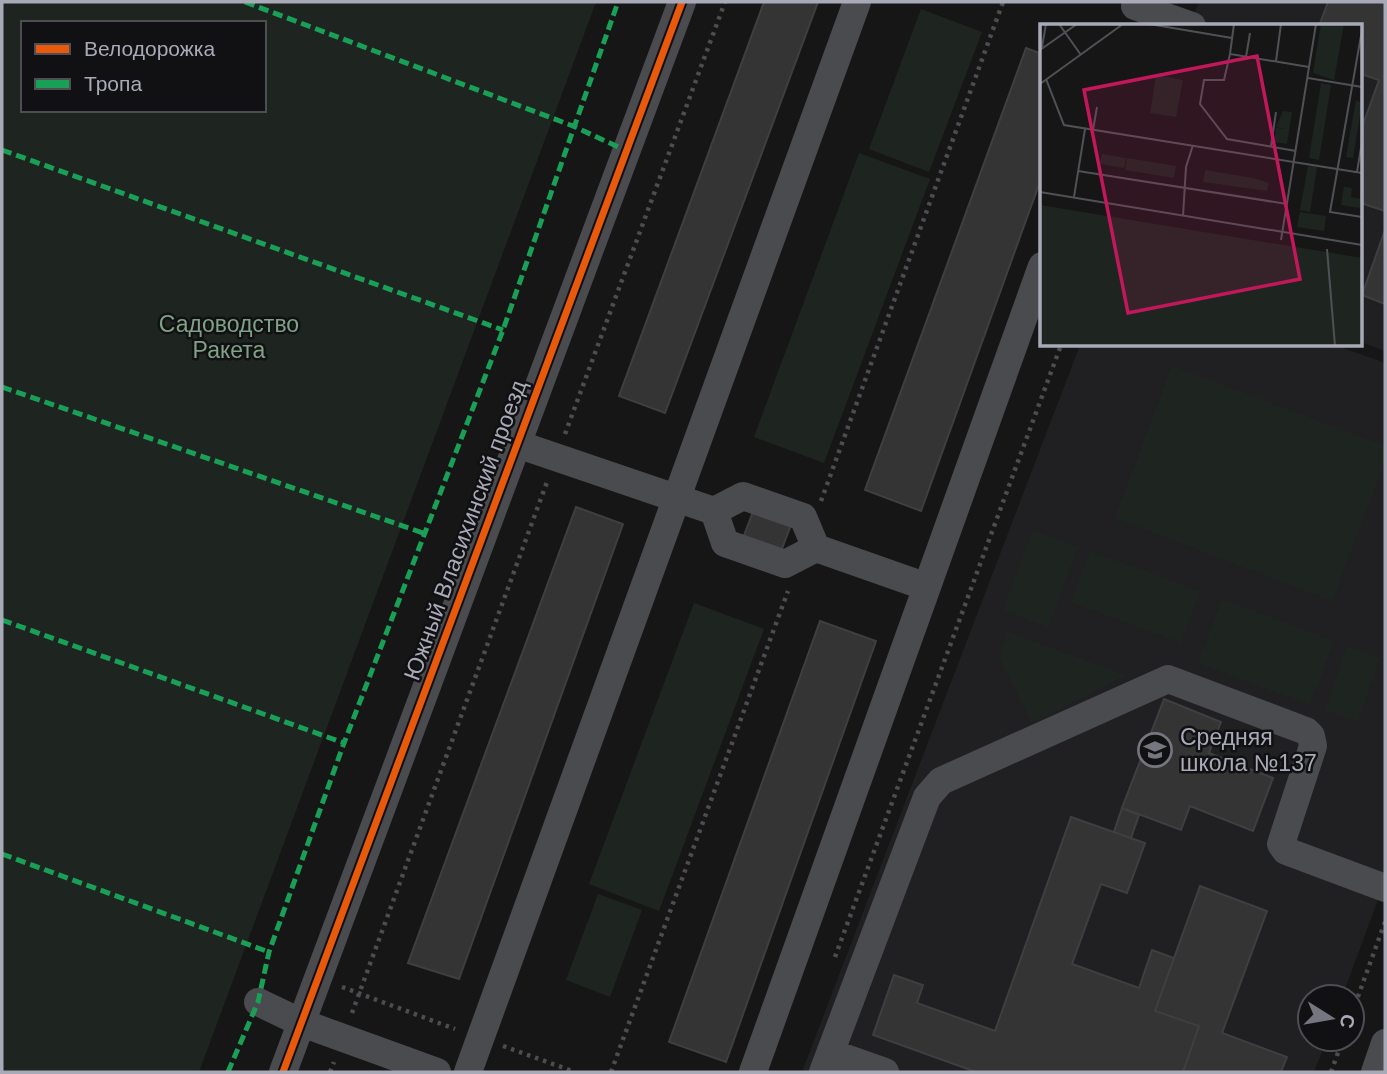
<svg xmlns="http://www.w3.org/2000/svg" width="1387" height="1074" viewBox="0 0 1387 1074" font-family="Arial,sans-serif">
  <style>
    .built { fill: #202022 }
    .green { fill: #1e2520; fill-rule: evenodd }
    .building { fill: #343435; stroke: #3f3f42; stroke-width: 2 }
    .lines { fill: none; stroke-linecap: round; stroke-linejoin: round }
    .path { stroke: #4c4c51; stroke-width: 4.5; stroke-dasharray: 3.5 5; stroke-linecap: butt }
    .minor { stroke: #4a4b4f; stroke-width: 28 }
    .quiet { stroke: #1a9f57; stroke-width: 5; stroke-dasharray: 10 5; stroke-linecap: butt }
    .cycleway-casing { stroke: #111012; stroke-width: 11 }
    .cycleway { stroke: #e8590c; stroke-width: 7 }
    .labels { text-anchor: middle; stroke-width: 5; stroke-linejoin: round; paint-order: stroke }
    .park-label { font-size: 23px; fill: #7fa187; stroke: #111012 }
    .street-label { font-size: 23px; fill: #a8aab7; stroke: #111012 }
    .poi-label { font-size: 23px; fill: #a8aab7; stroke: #111012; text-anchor: start }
    .inset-road { fill: none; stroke: #505156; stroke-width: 2 }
    .view { fill: #c2185b; fill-opacity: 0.15; stroke: #c2185b; stroke-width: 3.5 }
    .inset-edge { fill: none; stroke: #a8aab7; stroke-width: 3.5 }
  </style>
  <rect width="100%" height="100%" fill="#161616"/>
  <!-- built -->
  <path class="built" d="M 1199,2 L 1385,2 L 1385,351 L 1361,342 L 1361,26 L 1190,26 Z
    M 1080,345 L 1335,345 L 1385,363 L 1385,881 L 1342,997 L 1310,997 L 1310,1039 L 1327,1039 L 1314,1072 L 802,1072 Z"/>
  <!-- green -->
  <path class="green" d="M 2,2 L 596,2 L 199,1072 L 2,1072 ZM 23,23 L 264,23 L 264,110 L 23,110 Z
    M 921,9 L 982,32 L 929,172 L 869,149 Z
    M 859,153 L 930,179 L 824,463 L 754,437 Z
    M 1172,366 L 1385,446 L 1385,460 L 1332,601 L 1115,518 Z
    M 1033,530 L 1078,547 L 1048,627 L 1003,610 Z
    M 1090,551 L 1200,591 L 1181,643 L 1071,602 Z
    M 1222,599 L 1334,641 L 1310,705 L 1198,663 Z
    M 694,603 L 764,629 L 659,911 L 589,884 Z
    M 1008,632 L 1126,675 L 1032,723 L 999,657 Z
    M 1347,646 L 1380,658 L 1358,721 L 1325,710 Z
    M 598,894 L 642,910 L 610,997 L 566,980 Z"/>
  <!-- building -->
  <path class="building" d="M 764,2 L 818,2 L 665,413 L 619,396 Z
    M 1328,2 L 1385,2 L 1385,211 L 1361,203 L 1361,130 L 1379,80 L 1361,74 L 1361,26 L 1319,26 Z
    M 1026,48 L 1042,54 L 1042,176 L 921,511 L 865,490 Z
    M 1385,230 L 1385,304 L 1362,295 Z
    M 576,507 L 623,524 L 459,979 L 408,963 Z
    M 754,509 L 792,522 L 780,554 L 742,541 Z
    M 820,621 L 876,641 L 726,1062 L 669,1042 Z
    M 1164,699 L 1221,722 L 1209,753 L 1273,778 L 1253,831 L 1190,806 L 1181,830 L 1122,808 Z
    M 1122,808 L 1139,815 L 1131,838 L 1114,832 Z
    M 1071,817 L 1145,843 L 1127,893 L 1101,884 L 1072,964 L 1139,988 L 1152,950 L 1174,958 L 1155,1011 L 1199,1026 L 1183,1072 L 976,1072 L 873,1035 L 894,975 L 923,985 L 917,1003 L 995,1031 Z
    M 1200,886 L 1267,911 L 1222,1033 L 1287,1057 L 1281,1072 L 1183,1072 L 1199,1026 L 1155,1011 Z"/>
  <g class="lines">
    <!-- path -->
    <path class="path" d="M 565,434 L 725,2
      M 821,501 L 1003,2
      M 835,957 L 1061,345
      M 342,987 L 455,1029
      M 352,1013 L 547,482
      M 1352,1013 L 1385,922
      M 503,1046 L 575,1072
      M 330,1072 L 334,1062
      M 611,1072 L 788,591
      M 1331,1072 L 1343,1039"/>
    <!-- minor -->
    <path class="minor" d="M 1135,6 L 1192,26
      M 517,444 L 714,511 L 743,496 L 803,517 L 816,548 L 927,587
      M 714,511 L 725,543 L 785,564 L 816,548
      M 258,1002 L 302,1023 L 437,1072
      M 831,1053 L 885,1072
      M 283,1072 L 682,2
      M 468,1072 L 857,2
      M 753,1072 L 1042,266
      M 823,1072 L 927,797 L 941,781 L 1168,679 L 1306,731 L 1311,736 L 1313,746 L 1281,844 L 1286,851 L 1385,888
      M 1375,1072 L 1385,1043"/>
    <!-- quiet -->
    <path class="quiet" d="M 245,2 L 573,126 L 627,151
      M 2,150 L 503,330
      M 2,387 L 426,534
      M 2,620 L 344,743
      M 2,854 L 269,952
      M 228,1072 L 258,1002 L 269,952 L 344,743 L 503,330 L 618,2"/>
    <!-- cycleway casing -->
    <g class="cycleway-casing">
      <path id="cycleway" d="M 283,1072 L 682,2"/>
    </g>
    <!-- cycleway -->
    <use href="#cycleway" class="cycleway"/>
  </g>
  <!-- icons -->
  <defs>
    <g id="school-ring" transform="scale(1.75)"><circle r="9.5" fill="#111012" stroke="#75767f" stroke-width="1.5"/><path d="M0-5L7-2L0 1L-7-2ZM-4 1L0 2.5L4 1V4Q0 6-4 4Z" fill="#75767f"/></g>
  </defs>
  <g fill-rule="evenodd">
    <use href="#school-ring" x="1155" y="750"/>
  </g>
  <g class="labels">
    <!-- park labels -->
    <g class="park-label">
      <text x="229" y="332">Садоводство<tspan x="229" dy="26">Ракета</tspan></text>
    </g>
    <!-- street labels -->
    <g class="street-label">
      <text transform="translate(465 530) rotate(-70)" y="8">Южный Власихинский проезд</text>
    </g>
    <!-- poi labels -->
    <g class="poi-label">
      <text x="1180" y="745">Средняя<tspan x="1180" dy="26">школа №137</tspan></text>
    </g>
  </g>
  <!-- overview -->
  <g transform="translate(1040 24)">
    <rect width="322" height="322" fill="#161616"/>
    <path d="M 281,0 L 304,0 L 294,56 L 273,49 ZM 116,51 L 143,56 L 136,93 L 110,89 ZM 281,59 L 291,61 L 279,136 L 269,134 ZM 316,76 L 322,79 L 313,134 L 306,133 ZM 243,87 L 252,88 L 247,120 L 234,118 L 236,104 L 247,105 L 236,103 ZM 62,130 L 86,134 L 84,144 L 60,140 ZM 87,134 L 136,142 L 134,154 L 85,146 ZM 268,142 L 277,143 L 270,188 L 260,186 ZM 165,146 L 213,154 L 229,159 L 227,167 L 163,158 ZM 304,163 L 312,164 L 311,173 L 321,175 L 320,184 L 301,181 ZM 0,181 L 322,234 L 322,322 L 0,322 ZM 260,188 L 286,192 L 284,207 L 257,203 Z" fill="#1e2520"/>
    <path class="inset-road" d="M 19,0 L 41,31M 109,0 L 192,14M 194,0 L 190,30 L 269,43M 322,6 L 290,188 L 322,193M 2,23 L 6,0M 0,26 L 37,0M 190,30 L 184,56 L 164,56 L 160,80 L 187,115 L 256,127M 206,33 L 210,9M 236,37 L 241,0M 268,54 L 322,63M 6,55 L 24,101 L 322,149M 0,60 L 83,0M 53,106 L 57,83M 231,122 L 236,88M 38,147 L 247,180M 317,148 L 322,118M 0,168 L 322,221M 34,173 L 45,105M 143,192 L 146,143 L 153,121M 241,216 L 276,0M 287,225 L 295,322"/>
    <path class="view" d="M 217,32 L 260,255 L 88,289 L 44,66 Z"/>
    <rect width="322" height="322" class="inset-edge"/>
  </g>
  <!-- border -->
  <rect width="1387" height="1074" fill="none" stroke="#a8aab7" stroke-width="7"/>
  <!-- legend -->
  <rect x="21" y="21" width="245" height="91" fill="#111012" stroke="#4d4e54" stroke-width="2"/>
  <rect x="35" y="44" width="35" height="10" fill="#e8590c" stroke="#4d4e54" stroke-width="2"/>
  <text x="84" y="56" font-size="21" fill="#a8aab7">Велодорожка</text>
  <rect x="35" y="79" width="35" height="10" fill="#1a9f57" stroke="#4d4e54" stroke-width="2"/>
  <text x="84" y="91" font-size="21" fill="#a8aab7">Тропа</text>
  <!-- north arrow -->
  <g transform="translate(1331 1018) rotate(101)"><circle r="33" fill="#111012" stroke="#4d4e54" stroke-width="2"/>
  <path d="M0-5L12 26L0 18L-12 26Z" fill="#75767f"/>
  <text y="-10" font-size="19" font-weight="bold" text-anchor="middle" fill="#a8aab7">С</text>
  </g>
</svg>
